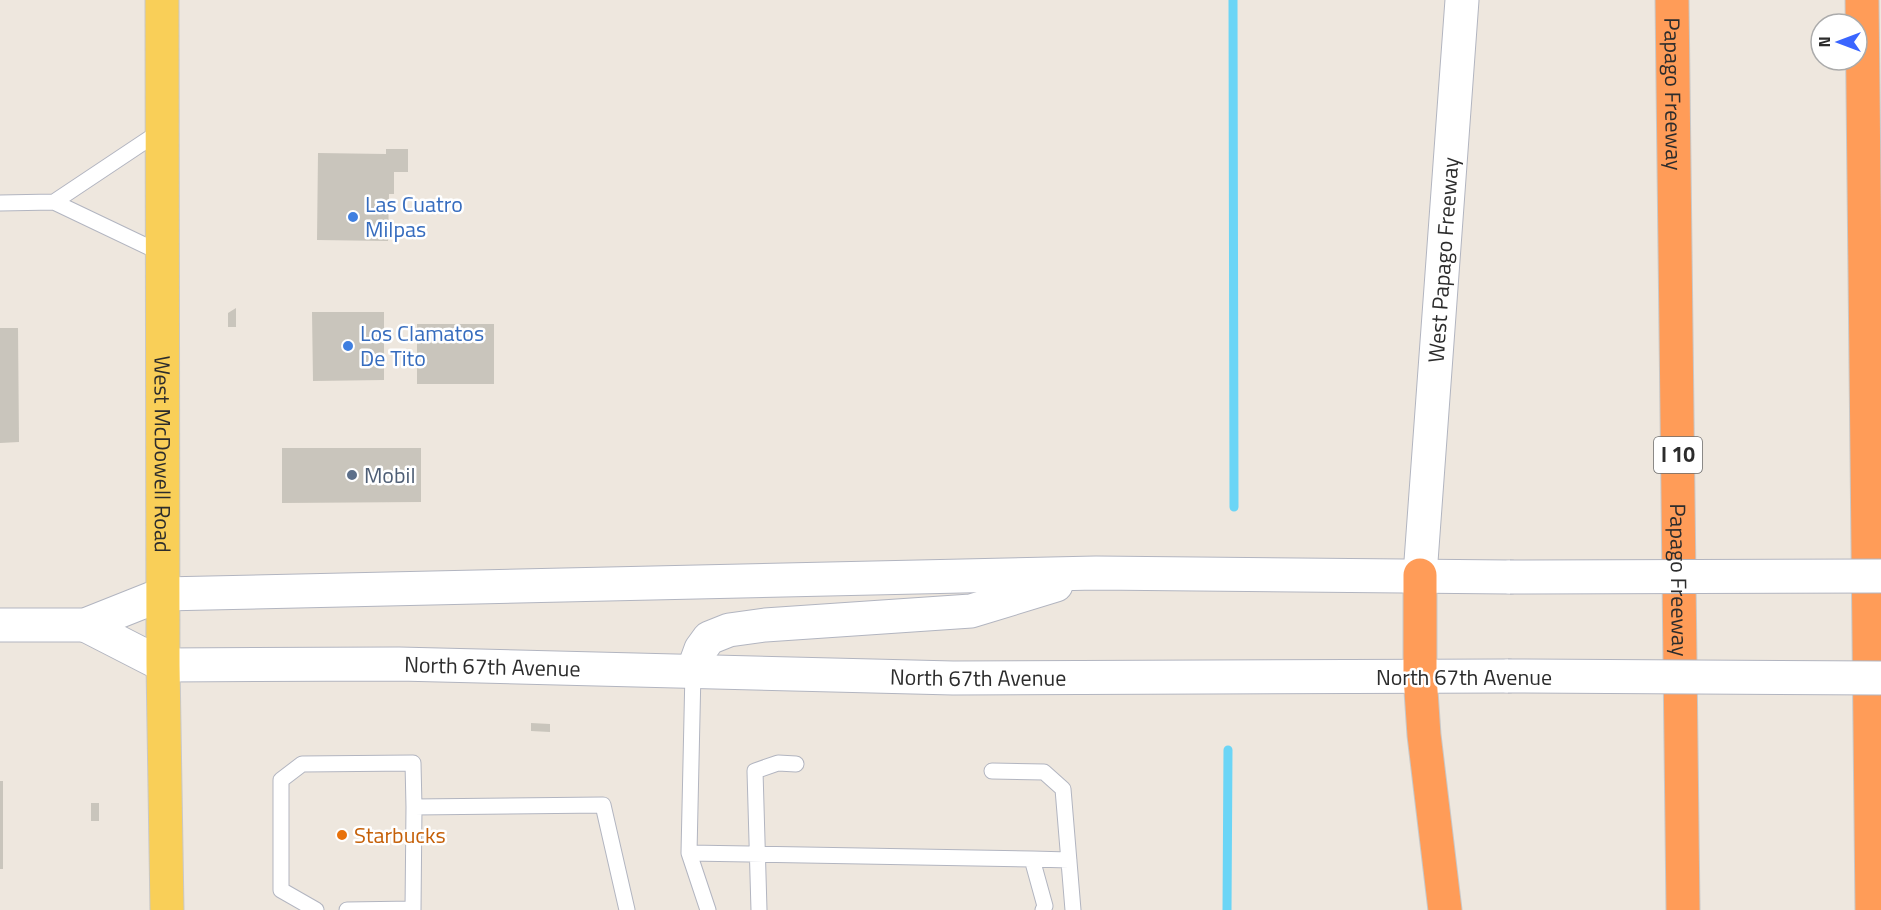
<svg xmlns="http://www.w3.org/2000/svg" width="1881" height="910" viewBox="0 0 1881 910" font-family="'Titillium Web',sans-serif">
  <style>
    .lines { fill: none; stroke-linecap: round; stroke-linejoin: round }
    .stream { stroke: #6bd5f6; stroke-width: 9 }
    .building { fill: #c9c5bc }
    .lane-casing { stroke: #b2b5c0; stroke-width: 17 }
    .secondary-casing { stroke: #b2b5c0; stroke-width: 35 }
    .primary-casing { stroke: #c8c8c8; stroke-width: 35 }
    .highway-casing { stroke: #c8c8c8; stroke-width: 35 }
    .lane { stroke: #fff; stroke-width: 15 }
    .secondary { stroke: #fff; stroke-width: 33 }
    .primary { stroke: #f9cf58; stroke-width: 33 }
    .highway { stroke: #ff9c58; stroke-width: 33 }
    .secondary-bridge-casing { stroke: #b2b5c0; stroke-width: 35; stroke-linecap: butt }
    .secondary-bridge { stroke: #fff; stroke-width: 33 }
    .shop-dot { fill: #3f7fe0; stroke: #fff; stroke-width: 2 }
    .service-dot { fill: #5c6f8a; stroke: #fff; stroke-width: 2 }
    .food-dot { fill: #e8710a; stroke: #fff; stroke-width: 2 }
    .labels { text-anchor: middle; stroke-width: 5; stroke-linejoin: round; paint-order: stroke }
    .shield { fill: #fff; stroke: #6b6b6b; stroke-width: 1.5 }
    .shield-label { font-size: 21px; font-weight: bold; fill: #2c2c2c }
    .street-label { font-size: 22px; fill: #2c2c2c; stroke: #fff }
    .shop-label { font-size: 22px; fill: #366cbe; stroke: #fff; text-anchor: start }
    .service-label { font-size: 22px; fill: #4e5e75; stroke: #fff; text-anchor: start }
    .food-label { font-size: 22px; fill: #c56008; stroke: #fff; text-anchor: start }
  </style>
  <rect width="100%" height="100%" fill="#eee7de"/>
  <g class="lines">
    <!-- stream -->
    <path class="stream" d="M 1233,0 L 1234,507
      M 1227,910 L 1228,750"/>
  </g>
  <!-- building -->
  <path class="building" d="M 386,149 L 408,149 L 408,172 L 394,172 L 394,194 L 389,194 L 388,241 L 317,240 L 318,153 L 386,154 Z
    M 236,308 L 236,327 L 228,327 L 228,313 Z
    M 312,312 L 384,312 L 384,380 L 313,381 Z
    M 417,324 L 494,324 L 494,384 L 417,384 Z
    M 0,328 L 18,328 L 19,442 L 0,443 Z
    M 282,448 L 421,448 L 421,502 L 282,503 Z
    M 531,723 L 550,724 L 550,732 L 531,731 Z
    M 0,781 L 3,781 L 3,869 L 0,869 Z
    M 91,803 L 99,803 L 99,821 L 91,821 Z"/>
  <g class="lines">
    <!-- lane casing -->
    <g class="lane-casing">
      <path id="lane" d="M 162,130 L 54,202 L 163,254
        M 0,203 L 54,202
        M 693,671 L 689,853 L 708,910
        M 992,771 L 1044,772 L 1063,789 L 1073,910
        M 689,853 L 1032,859 L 1045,906 L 1043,910
        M 1032,859 L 1069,860
        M 316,910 L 281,890 L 281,780 L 302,764 L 413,763 L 414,807
        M 347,910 L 413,909
        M 413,910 L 414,807 L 603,805 L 627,910
        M 759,910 L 755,771 L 778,763 L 796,764"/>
    </g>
    <!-- secondary casing -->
    <g class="secondary-casing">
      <g id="secondary">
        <path id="s1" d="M 1420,575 L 1462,0"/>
        <path d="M 0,625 L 85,625 L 163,594 L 1096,573 L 1510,577"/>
        <path id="s2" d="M 85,625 L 163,665 L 399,664 L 953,678 L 1508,676"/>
        <path d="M 693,671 L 701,649 L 709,638 L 729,630 L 765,625 L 971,611 L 1056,585"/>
      </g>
    </g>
    <!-- primary casing -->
    <g class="primary-casing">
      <g id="primary">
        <path id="s3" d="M 162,0 L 163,665 L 167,910"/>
      </g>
    </g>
    <!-- highway casing -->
    <g class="highway-casing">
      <g id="highway">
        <path id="s4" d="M 1672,0 L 1683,910"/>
        <path d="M 1862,0 L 1872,910"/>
        <path d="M 1420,575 L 1420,676 L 1424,735 L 1445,910"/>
      </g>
    </g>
    <!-- lane -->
    <use href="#lane" class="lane"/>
    <!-- secondary -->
    <use href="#secondary" class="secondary"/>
    <!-- primary -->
    <use href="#primary" class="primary"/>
    <!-- highway -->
    <use href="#highway" class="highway"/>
    <!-- secondary-bridge casing -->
    <g class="secondary-bridge-casing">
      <path id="secondary-bridge" d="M 1510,577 L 1881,576
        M 1508,676 L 1881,678"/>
    </g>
    <!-- secondary-bridge -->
    <use href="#secondary-bridge" class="secondary-bridge"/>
  </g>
  <!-- markers -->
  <g class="shop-dot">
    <circle cx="353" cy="217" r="6"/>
    <circle cx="348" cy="346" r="6"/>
  </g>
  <circle class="service-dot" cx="352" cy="475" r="6"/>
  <circle class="food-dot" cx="342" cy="835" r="6"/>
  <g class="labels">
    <!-- shield labels -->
    <rect class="shield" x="1654" y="437" width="48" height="36" rx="4.5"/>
    <g class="shield-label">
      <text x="1678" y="462">I 10</text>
    </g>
    <!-- street labels -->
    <g class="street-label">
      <text dy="8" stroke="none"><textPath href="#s4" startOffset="94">Papago Freeway</textPath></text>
      <text dy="8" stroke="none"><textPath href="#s1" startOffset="316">West Papago Freeway</textPath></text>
      <text dy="8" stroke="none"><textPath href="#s3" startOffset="454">West McDowell Road</textPath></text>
      <text dy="8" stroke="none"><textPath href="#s4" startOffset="580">Papago Freeway</textPath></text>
      <text dy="8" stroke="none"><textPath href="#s2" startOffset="417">North 67th Avenue</textPath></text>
      <text dy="8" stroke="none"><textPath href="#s2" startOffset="903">North 67th Avenue</textPath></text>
      <text x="1464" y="685">North 67th Avenue</text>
    </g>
    <!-- shop labels -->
    <g class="shop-label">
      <text x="365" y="212">Las Cuatro<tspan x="365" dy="25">Milpas</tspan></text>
      <text x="360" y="341">Los Clamatos<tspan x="360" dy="25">De Tito</tspan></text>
    </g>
    <!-- service labels -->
    <g class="service-label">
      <text x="364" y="483">Mobil</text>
    </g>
    <!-- food labels -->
    <g class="food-label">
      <text x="354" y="843">Starbucks</text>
    </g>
  </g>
  <!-- north arrow -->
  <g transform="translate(1839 42) rotate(270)"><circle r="28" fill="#ffffff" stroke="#ababab" stroke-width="1.5"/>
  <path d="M0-4.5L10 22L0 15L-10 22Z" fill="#3a65ff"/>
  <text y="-9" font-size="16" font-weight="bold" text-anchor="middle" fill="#2c2c2c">N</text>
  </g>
</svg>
